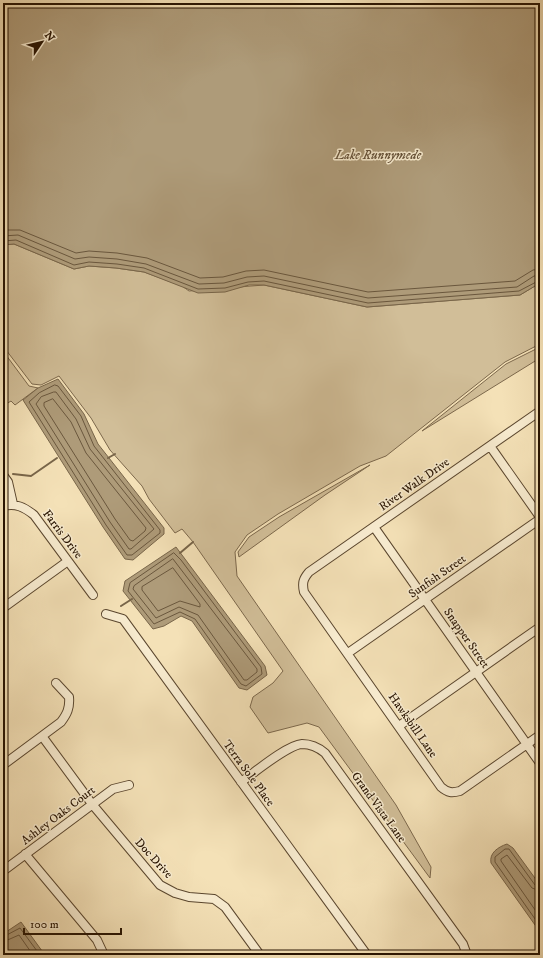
<svg xmlns="http://www.w3.org/2000/svg" width="543" height="958" viewBox="0 0 543 958" font-family="'IM FELL DW Pica',serif">
  <style>
    .green { fill: #d1be98; stroke: #7c684c }
    .water { fill: #ae9b79; stroke: #786549 }
    .lines { fill: none; stroke-linecap: round; stroke-linejoin: round }
    .shore { stroke: #6a573d; stroke-width: 1 }
    .stream { stroke: #786549; stroke-width: 2 }
    .minor-casing { stroke: #5a462e; stroke-width: 10 }
    .minor { stroke: #f8ecd0; stroke-width: 8 }
    .labels { text-anchor: middle; stroke-width: 3; stroke-linejoin: round; paint-order: stroke }
    .street-label { font-size: 12px; fill: #271301; stroke: #f8ecd0 }
    .water-label { font-size: 13px; font-style: italic; fill: #645037; stroke: #f8ecd0 }
  </style>
  <rect width="100%" height="100%" fill="#f4e1b7"/>
  <filter id="stains"><feTurbulence type="fractalNoise" baseFrequency=".005" numOctaves="4"/><feColorMatrix values="0 0 0 0 .2 0 0 0 0 .09 0 0 0 0 .02 0 0 0 .5 -.17"/></filter>
  <radialGradient id="worn" r=".72"><stop offset=".6" stop-color="#630" stop-opacity="0"/><stop offset="1" stop-color="#630" stop-opacity=".3"/></radialGradient>
  <!-- green -->
  <path class="green" d="M 14,244 L 74,269 L 89,266 L 116,268 L 144,272 L 182,286 L 189,291 L 264,285 L 367,307 L 520,295 L 540,283 L 540,344 L 505,362 L 386,456 L 360,466 L 278,514 L 247,535 L 235,552 L 237,576 L 396,805 L 431,867 L 430,878 L 319,727 L 307,723 L 268,733 L 250,707 L 253,697 L 273,683 L 283,671 L 193,542 L 182,529 L 175,533 L 149,499 L 142,486 L 110,450 L 91,418 L 59,376 L 41,385 L 32,384 L 3,346 L 3,245 Z
    M 540,347 L 540,358 L 422,431 L 506,364 Z
    M 3,351 L 29,386 L 38,388 L 15,405 L 11,401 L 3,406 Z
    M 370,465 L 325,495 L 239,557 L 238,552 L 249,537 L 279,517 Z"/>
  <!-- water -->
  <path class="water" d="M 3,3 L 540,3 L 540,283 L 520,295 L 367,307 L 264,285 L 249,285 L 225,292 L 198,293 L 144,272 L 116,268 L 89,266 L 74,269 L 14,244 L 3,245 Z
    M 58,379 L 84,414 L 98,444 L 164,528 L 164,534 L 133,560 L 125,559 L 103,527 L 23,400 L 38,388 Z
    M 176,547 L 265,666 L 267,675 L 247,690 L 239,688 L 192,621 L 181,616 L 164,626 L 153,629 L 123,591 L 125,581 Z
    M 507,844 L 513,848 L 540,885 L 540,932 L 491,863 C 489,853 498,847 507,844 Z
    M 21,922 L 45,955 L 3,955 L 3,934 Z"/>
  <g class="lines">
    <!-- shore -->
    <path class="shore" d="M 3,230 L 20,230 L 76,253 L 89,251 L 117,253 L 147,258 L 200,278 L 223,277 L 246,271 L 264,270 L 368,292 L 515,281 L 533,270 L 540,269
      M 3,236 L 18,235 L 75,259 L 89,257 L 117,259 L 146,264 L 199,284 L 224,283 L 247,277 L 264,276 L 368,298 L 517,287 L 534,276 L 540,275
      M 3,241 L 16,240 L 74,265 L 89,262 L 117,264 L 144,268 L 198,289 L 225,288 L 248,282 L 264,281 L 368,303 L 519,291 L 540,280
      M 55,385 L 58,386 L 81,416 L 94,446 L 160,530 L 160,533 L 132,555 L 127,555 L 106,525 L 29,402 L 39,393 Z
      M 54,392 L 56,392 L 76,419 L 90,449 L 154,529 L 131,549 L 129,549 L 110,522 L 36,404 L 41,397 Z
      M 53,399 L 71,422 L 86,453 L 146,528 L 145,531 L 133,541 L 130,540 L 115,519 L 44,406 L 44,403 Z
      M 174,553 L 181,560 L 261,667 L 262,674 L 246,686 L 241,684 L 195,619 L 180,612 L 154,624 L 128,591 L 130,583 Z
      M 173,559 L 257,669 L 257,672 L 247,680 L 244,680 L 198,615 L 179,607 L 156,618 L 133,589 L 134,586 Z
      M 173,568 L 200,604 L 200,607 L 180,601 L 158,611 L 142,590 L 142,587 Z
      M 540,886 L 535,885 L 509,849 L 505,849 L 495,857 L 495,862 L 540,926
      M 540,891 L 532,888 L 507,855 L 501,859 L 501,861 L 540,917
      M 3,937 L 20,928 L 40,955
      M 3,942 L 19,935 L 33,955"/>
    <!-- stream -->
    <path class="stream" d="M 108,458 L 115,454
      M 13,474 L 31,476 L 57,458
      M 180,553 L 193,542
      M 121,606 L 132,599"/>
    <!-- minor casing -->
    <g class="minor-casing">
      <path id="minor" d="M 540,411 L 309,572 C 303,579 302,583 304,592 L 441,787 C 448,793 452,793 460,791 L 540,735
        M 490,446 L 540,517
        M 3,475 L 8,482 L 13,504
        M 3,506 C 16,503 24,507 34,515 L 93,595
        M 374,527 L 540,763
        M 3,608 L 68,561
        M 106,614 L 123,619 L 367,955
        M 348,653 L 540,519
        M 399,726 L 540,627
        M 42,736 L 92,804 L 160,885 L 175,893 L 189,897 L 214,899 L 225,907 L 260,955
        M 3,765 L 61,722 C 67,714 70,708 69,697 L 56,683
        M 241,782 C 254,773 287,745 302,744 C 311,744 319,748 325,753 L 463,944 L 467,955
        M 25,854 L 97,940 L 104,955
        M 3,871 L 113,789 L 129,785"/>
    </g>
    <!-- minor -->
    <use href="#minor" class="minor"/>
  </g>
  <g class="labels">
    <!-- street labels -->
    <g class="street-label">
      <text transform="translate(414 484) rotate(-35)" y="4">River Walk Drive</text>
      <text transform="translate(63 534) rotate(53)" y="4">Farris Drive</text>
      <text transform="translate(437 576) rotate(-35)" y="4">Sunfish Street</text>
      <text transform="translate(467 638) rotate(55)" y="4">Snapper Street</text>
      <text transform="translate(413 725) rotate(55)" y="4">Hawksbill Lane</text>
      <text transform="translate(249 773) rotate(54)" y="4">Terra Sole Place</text>
      <text transform="translate(379 807) rotate(54)" y="4">Grand Vista Lane</text>
      <text transform="translate(58 815) rotate(-37)" y="4">Ashley Oaks Court</text>
      <text transform="translate(154 858) rotate(48)" y="4">Doc Drive</text>
    </g>
    <!-- water labels -->
    <g class="water-label">
      <text x="378" y="159">Lake Runnymede</text>
    </g>
  </g>
  <!-- margin -->
  <rect width="543" height="958" fill="none" stroke="#f4e1b7" stroke-width="16"/>
  <rect x="4" y="4" width="535" height="950" fill="none" stroke="#271301" stroke-width="2"/>
  <rect x="8" y="8" width="527" height="942" fill="none" stroke="#271301"/>
  <!-- north arrow -->
  <g transform="translate(42 42) rotate(55)" stroke="#f8ecd0" stroke-width="3" paint-order="stroke">
  <path d="M0-3L7 15L0 10L-7 15Z" fill="#271301"/>
  <text y="-6" font-size="11" font-weight="bold" text-anchor="middle" fill="#271301">N</text>
  </g>
  <!-- scale -->
  <path d="M24 928v6h97v-6" fill="none" stroke="#271301" stroke-width="2"/>
  <text x="30" y="928" font-size="12" fill="#271301" stroke="#f8ecd0" stroke-width="3" paint-order="stroke">100 m</text>
  <rect width="100%" height="100%" filter="url(#stains)"/>
  <rect width="100%" height="100%" fill="url(#worn)"/>
</svg>
